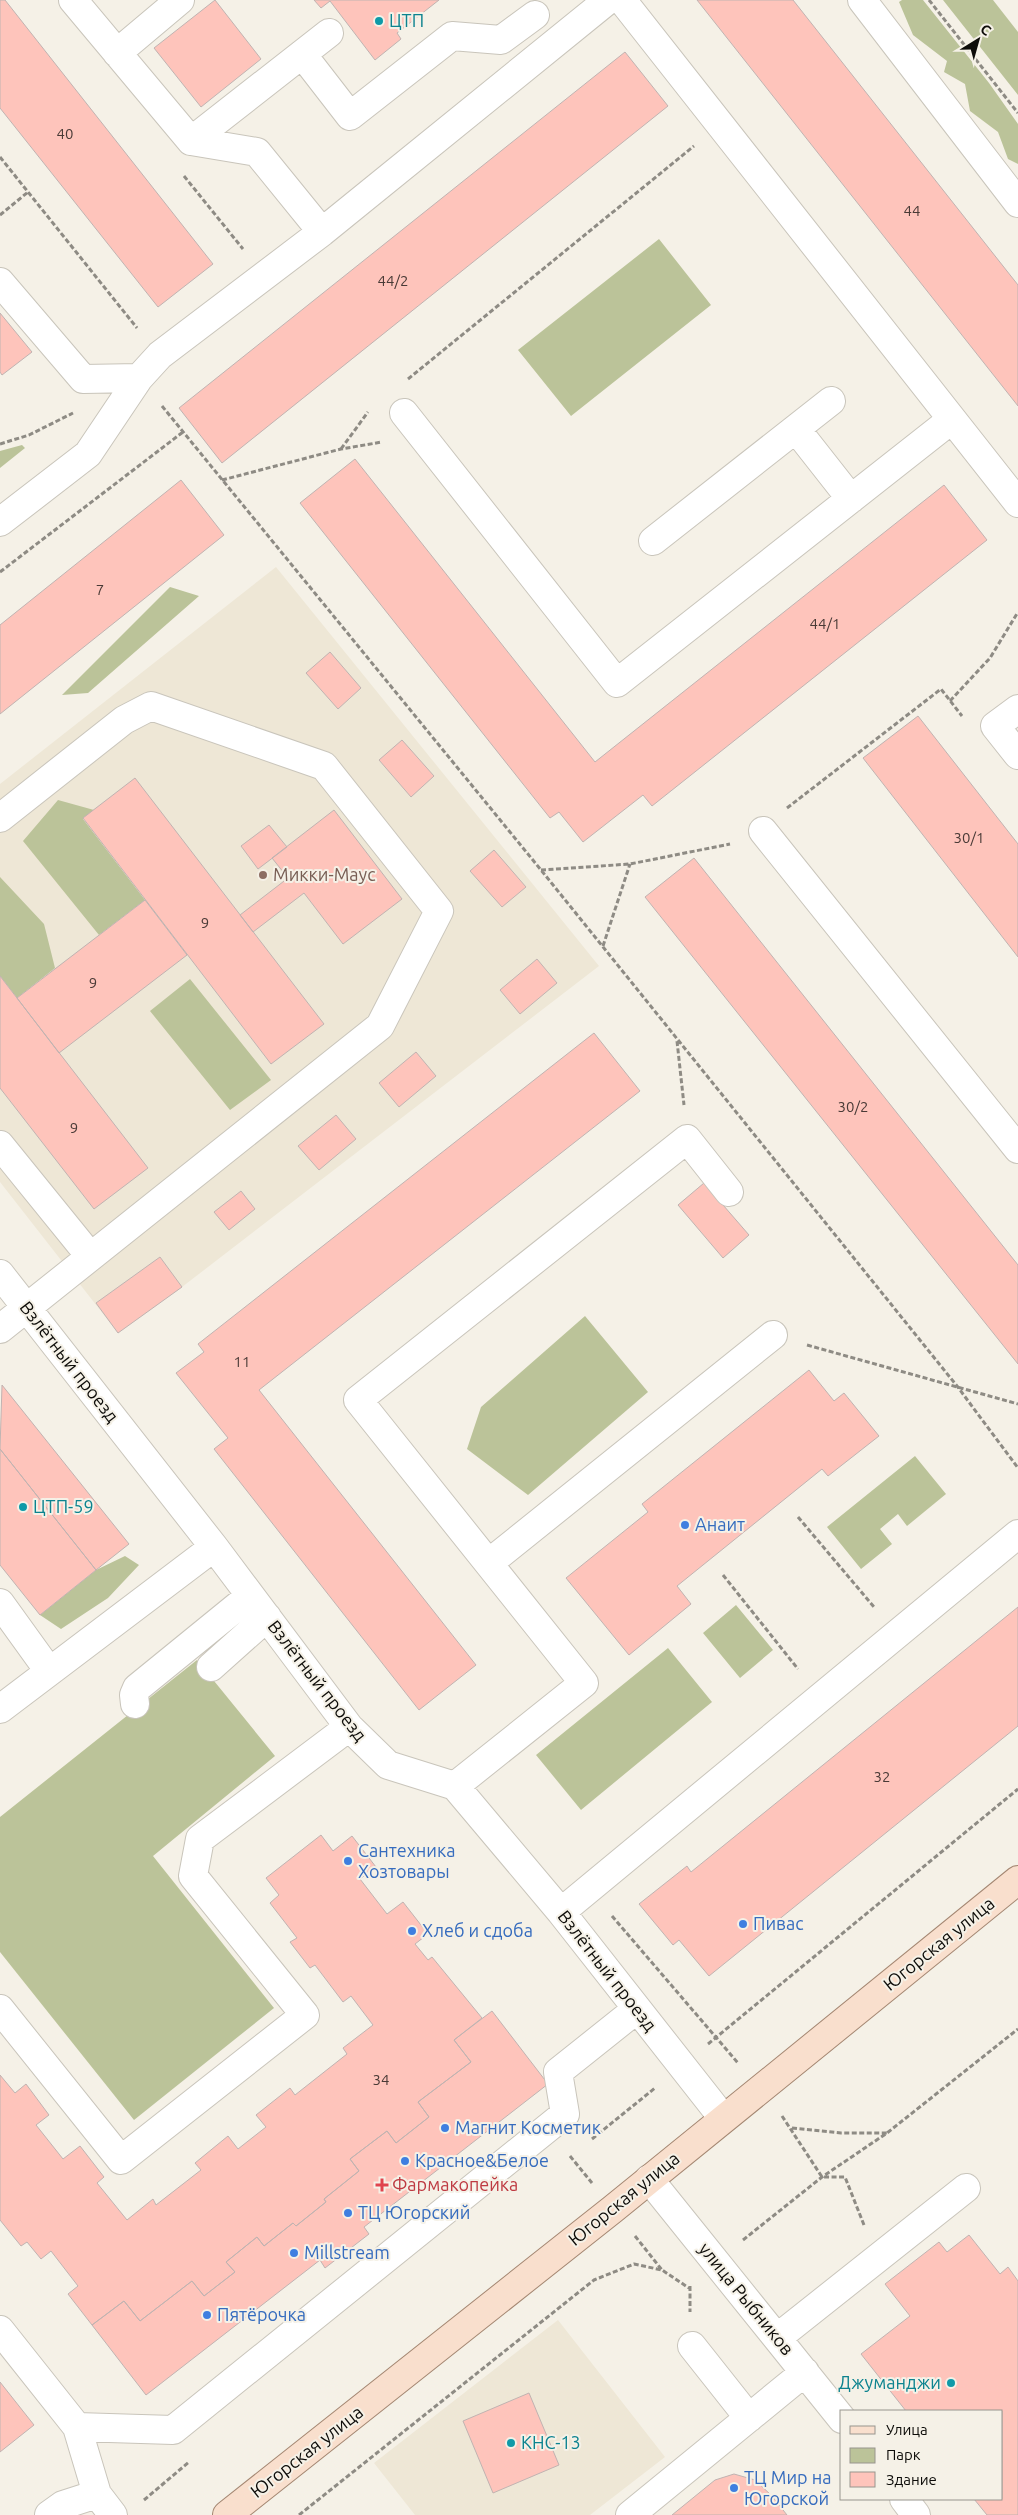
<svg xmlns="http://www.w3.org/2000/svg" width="1018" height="2515" viewBox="0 0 1018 2515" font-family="Ubuntu,sans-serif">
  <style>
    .built { fill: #eee7d6 }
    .green { fill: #bbc399 }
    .building { fill: #fec4bb; stroke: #c0b3b1 }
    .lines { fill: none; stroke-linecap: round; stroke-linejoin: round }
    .minor-casing { stroke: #c9c5bb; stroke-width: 30 }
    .major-casing { stroke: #a48772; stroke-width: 30 }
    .path { stroke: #8e8b84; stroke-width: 3; stroke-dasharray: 5 2.5; stroke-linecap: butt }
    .minor { stroke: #fff; stroke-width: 28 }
    .major { stroke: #f9dfcd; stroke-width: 28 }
    .culture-dot { fill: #0f9aa8; stroke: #f5f1e7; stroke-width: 2 }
    .education-dot { fill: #8d6e63; stroke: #f5f1e7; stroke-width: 2 }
    .shop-dot { fill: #3f7fe0; stroke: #f5f1e7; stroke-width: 2 }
    .health-dot { fill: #e0444e; stroke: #f5f1e7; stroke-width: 2 }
    .labels { text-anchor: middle; stroke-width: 4; stroke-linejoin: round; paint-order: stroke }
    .number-label { font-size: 15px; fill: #493a36 }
    .culture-label { font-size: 18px; fill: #0d838f; stroke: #f5f1e7; text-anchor: start }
    .education-label { font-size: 18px; fill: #785e54; stroke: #f5f1e7; text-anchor: start }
    .street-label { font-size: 18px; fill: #0d0c09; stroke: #f5f1e7 }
    .shop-label { font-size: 18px; fill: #366cbe; stroke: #f5f1e7; text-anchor: start }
    .health-label { font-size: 18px; fill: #be3a42; stroke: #f5f1e7; text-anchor: start }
  </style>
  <rect width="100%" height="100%" fill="#f5f1e7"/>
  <!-- built -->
  <path class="built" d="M 276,567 L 599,966 L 182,1287 L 118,1333 L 0,1182 L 0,784 Z
    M 558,2320 L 665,2457 L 590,2515 L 415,2515 L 374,2463 Z"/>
  <!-- green -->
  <path class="green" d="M 902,0 L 923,0 L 989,83 L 1018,124 L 1018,164 L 1008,159 L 998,132 L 970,111 L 965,84 L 944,72 L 947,61 L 913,35 L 899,2 Z
    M 943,0 L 993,0 L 1018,32 L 1018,95 Z
    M 659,239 L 711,305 L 571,416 L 518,350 Z
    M 22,445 L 25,448 L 0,468 L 0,451 Z
    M 170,587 L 199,596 L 88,693 L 62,695 Z
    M 58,800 L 94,810 L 83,819 L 145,900 L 99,935 L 23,841 Z
    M 0,877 L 44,924 L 55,968 L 17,998 L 0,976 Z
    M 190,979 L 271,1080 L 230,1110 L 150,1011 Z
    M 585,1316 L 648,1392 L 528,1495 L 467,1449 L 481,1407 Z
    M 915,1456 L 946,1494 L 907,1526 L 898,1514 L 880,1529 L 892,1544 L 861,1569 L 827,1527 Z
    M 125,1556 L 139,1565 L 108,1598 L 61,1629 L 40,1615 L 96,1570 Z
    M 736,1605 L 773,1650 L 740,1678 L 703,1633 Z
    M 668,1648 L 712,1702 L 581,1810 L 536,1755 Z
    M 197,1660 L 275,1756 L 153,1856 L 274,2008 L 134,2120 L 0,1952 L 0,1817 Z"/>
  <!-- building -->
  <path class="building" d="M 0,0 L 5,0 L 213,264 L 158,307 L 0,108 Z
    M 215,0 L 261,59 L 201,107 L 154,48 Z
    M 314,0 L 439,0 L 397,33 L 401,39 L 375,60 L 330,1 L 321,8 Z
    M 697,0 L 793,0 L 1018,285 L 1018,406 Z
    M 625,52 L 668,106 L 222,463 L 179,408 Z
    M 0,313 L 32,352 L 2,375 L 0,372 Z
    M 355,459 L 595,762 L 944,485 L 987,540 L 652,806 L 643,795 L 583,842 L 559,812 L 550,818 L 300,503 Z
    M 181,480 L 224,535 L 0,714 L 0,625 Z
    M 330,652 L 361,688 L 338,709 L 306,673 Z
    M 918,716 L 1018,844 L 1018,957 L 863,758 Z
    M 402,740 L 434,776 L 411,797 L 379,760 Z
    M 135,778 L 324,1024 L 271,1064 L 83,818 Z
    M 334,810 L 402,899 L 343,944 L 304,893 L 253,932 L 240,915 L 288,878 L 272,858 Z
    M 269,825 L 287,847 L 258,869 L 241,846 Z
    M 494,850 L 526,887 L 502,907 L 470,871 Z
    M 694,858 L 1018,1265 L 1018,1364 L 645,897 Z
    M 145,900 L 187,955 L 59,1053 L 17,998 Z
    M 537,959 L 557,983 L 520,1014 L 500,990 Z
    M 0,976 L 148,1168 L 94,1209 L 0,1088 Z
    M 594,1033 L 640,1091 L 259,1390 L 476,1665 L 419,1710 L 214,1449 L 228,1438 L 176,1373 L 204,1352 L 198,1344 Z
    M 416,1052 L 436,1076 L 399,1107 L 379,1083 Z
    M 336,1115 L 356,1139 L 319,1170 L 298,1146 Z
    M 704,1183 L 749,1235 L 723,1258 L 678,1205 Z
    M 241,1191 L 255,1209 L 229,1230 L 214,1212 Z
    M 160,1257 L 182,1287 L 118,1333 L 96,1303 Z
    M 809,1370 L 834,1401 L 844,1393 L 879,1436 L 828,1476 L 822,1469 L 677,1586 L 691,1604 L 629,1655 L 566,1578 L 648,1512 L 642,1504 Z
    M 2,1385 L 129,1544 L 96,1570 L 0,1449 Z
    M 0,1449 L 96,1570 L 40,1615 L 0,1565 Z
    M 1018,1607 L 1018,1726 L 709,1976 L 679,1940 L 673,1945 L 639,1904 L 687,1866 L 691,1872 Z
    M 321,1835 L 333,1851 L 352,1836 L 376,1867 L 360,1879 L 387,1914 L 403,1902 L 428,1934 L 415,1944 L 428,1960 L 432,1957 L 482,2018 L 454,2040 L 471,2062 L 418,2102 L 429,2117 L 396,2143 L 387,2131 L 350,2159 L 359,2171 L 324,2199 L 326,2202 L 296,2226 L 293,2223 L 264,2246 L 257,2237 L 226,2262 L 235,2272 L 204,2296 L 192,2281 L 140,2321 L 124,2301 L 92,2325 L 68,2294 L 78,2286 L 51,2251 L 41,2259 L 27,2242 L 21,2246 L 0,2220 L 0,2075 L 15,2093 L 26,2084 L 49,2115 L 36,2125 L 63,2159 L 80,2146 L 104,2177 L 97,2183 L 127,2220 L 153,2199 L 156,2205 L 201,2170 L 195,2163 L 228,2136 L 238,2149 L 266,2127 L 256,2115 L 290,2088 L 295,2095 L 347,2054 L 343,2048 L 373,2025 L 351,1996 L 343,2002 L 315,1965 L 310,1968 L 290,1942 L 297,1938 L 270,1903 L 279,1895 L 266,1878 Z
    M 492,2011 L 548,2084 L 364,2227 L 369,2234 L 325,2268 L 320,2260 L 146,2395 L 92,2325 L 124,2301 L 140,2321 L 192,2281 L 204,2296 L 235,2272 L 226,2262 L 257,2237 L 264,2246 L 293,2223 L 296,2226 L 326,2202 L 324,2199 L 359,2171 L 350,2159 L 387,2131 L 396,2143 L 429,2117 L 418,2102 L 471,2062 L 454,2040 Z
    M 969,2235 L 1000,2274 L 1008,2267 L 1018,2281 L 1018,2515 L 987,2515 L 974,2499 L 1002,2499 L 1002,2411 L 906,2411 L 861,2354 L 910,2316 L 885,2284 L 939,2242 L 947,2252 Z
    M 0,2382 L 34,2425 L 0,2452 Z
    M 529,2393 L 559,2465 L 493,2493 L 463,2421 Z
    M 734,2474 L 755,2480 L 772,2496 L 787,2515 L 672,2515 L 715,2480 Z"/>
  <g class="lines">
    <!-- minor casing -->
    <g class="minor-casing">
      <path id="minor" d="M 73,0 L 191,141 L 257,152 L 322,232
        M 622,0 L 1018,503
        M 862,0 L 1018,203
        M 117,53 L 180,0
        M 302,54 L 350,116 L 452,36 L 501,40 L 535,15
        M 191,141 L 329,33
        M 0,282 L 83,379 L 139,378
        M 404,413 L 617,683 L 951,420
        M 796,429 L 851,499
        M 0,522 L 88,454 L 139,378 L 160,355 L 322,232 L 608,0
        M 653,541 L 831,401
        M 1018,709 L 995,726 L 1018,755
        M 0,818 L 124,720 L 151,706 L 324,766 L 439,911 L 380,1026 L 0,1329
        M 763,831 L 1018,1149
        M 0,1145 L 90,1256
        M 0,1274 L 214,1547 L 349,1727 L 388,1765 L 455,1786 L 561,1912 L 723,2118
        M 489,1563 L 773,1335
        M 0,1603 L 49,1671
        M 211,1667 L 267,1617
        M 135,1704 L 134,1695 L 137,1688 L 250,1596
        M 0,1709 L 214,1547
        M 455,1786 L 584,1683 L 358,1400 L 687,1139 L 729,1192
        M 561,1912 L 1018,1534
        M 0,2009 L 121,2160 L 305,2015 L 193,1876 L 200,1839 L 349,1727
        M 649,2179 L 842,2419
        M 0,2330 L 77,2427 L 97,2494 L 113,2515
        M 777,2338 L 966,2188
        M 692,2346 L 749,2418
        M 77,2427 L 173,2430 L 565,2114 L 558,2072 L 637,2009
        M 904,2499 L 916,2515
        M 49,2515 L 63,2505 L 97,2494
        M 630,2515 L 805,2372"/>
    </g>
    <!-- major casing -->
    <g class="major-casing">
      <path id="major" d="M 227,2515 L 613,2209 L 1018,1880"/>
    </g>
    <!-- path -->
    <path class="path" d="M 929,0 L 1018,113
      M 0,157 L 137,328
      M 184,176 L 243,249
      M 0,215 L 28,192
      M 408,379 L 694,146
      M 162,406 L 541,870 L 957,1386 L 1018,1468
      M 0,444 L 29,435 L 73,413
      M 341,449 L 368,412
      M 222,480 L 341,449 L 382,442
      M 0,572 L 183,432
      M 950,701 L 990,658 L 1018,612
      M 787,808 L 941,689 L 962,716
      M 541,870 L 630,864 L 730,844
      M 603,946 L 630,864
      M 677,1041 L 684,1105
      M 807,1345 L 1018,1404
      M 798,1517 L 874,1607
      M 723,1575 L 798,1669
      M 612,1916 L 738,2063
      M 708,2044 L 1018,1789
      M 782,2116 L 822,2177 L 845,2177 L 864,2225
      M 792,2128 L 841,2133 L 887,2133
      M 592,2139 L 655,2088
      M 570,2156 L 592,2183
      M 635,2236 L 662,2270
      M 743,2240 L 822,2177 L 887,2133 L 1018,2029
      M 690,2286 L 690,2312
      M 144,2500 L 189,2462
      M 299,2515 L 594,2280 L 634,2264 L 662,2270 L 689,2288"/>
    <!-- minor -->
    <use href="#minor" class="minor"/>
    <!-- major -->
    <use href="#major" class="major"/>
  </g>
  <!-- markers -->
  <g class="culture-dot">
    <circle cx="379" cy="21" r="5"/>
    <circle cx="23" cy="1507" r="5"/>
    <circle cx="951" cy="2383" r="5"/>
    <circle cx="511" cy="2443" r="5"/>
  </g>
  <circle class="education-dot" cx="263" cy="875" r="5"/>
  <g class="shop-dot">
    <circle cx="685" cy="1525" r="5"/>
    <circle cx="348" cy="1861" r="5"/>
    <circle cx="743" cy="1924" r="5"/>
    <circle cx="412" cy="1931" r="5"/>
    <circle cx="445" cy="2128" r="5"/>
    <circle cx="405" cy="2161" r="5"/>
    <circle cx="348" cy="2213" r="5"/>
    <circle cx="294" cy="2253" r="5"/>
    <circle cx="207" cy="2315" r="5"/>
    <circle cx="734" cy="2488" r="5"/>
  </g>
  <path class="health-dot" d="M379.5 2177.5h5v5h5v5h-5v5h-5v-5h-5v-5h5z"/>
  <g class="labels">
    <!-- number labels -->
    <g class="number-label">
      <text x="65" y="139">40</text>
      <text x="912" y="216">44</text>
      <text x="393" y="286">44/2</text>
      <text x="100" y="595">7</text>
      <text x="825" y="629">44/1</text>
      <text x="969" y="843">30/1</text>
      <text x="205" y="928">9</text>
      <text x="93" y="988">9</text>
      <text x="853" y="1112">30/2</text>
      <text x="74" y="1133">9</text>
      <text x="242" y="1367">11</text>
      <text x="882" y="1782">32</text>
      <text x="381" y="2085">34</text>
    </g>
    <!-- culture labels -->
    <g class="culture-label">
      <text x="389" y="27">ЦТП</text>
      <text x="33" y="1513">ЦТП-59</text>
      <text x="941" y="2389" text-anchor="end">Джуманджи</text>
      <text x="521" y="2449">КНС-13</text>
    </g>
    <!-- education labels -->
    <g class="education-label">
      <text x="273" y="881">Микки-Маус</text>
    </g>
    <!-- street labels -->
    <g class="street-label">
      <text transform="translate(69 1362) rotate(52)" y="6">Взлётный проезд</text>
      <text transform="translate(317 1681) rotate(52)" y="6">Взлётный проезд</text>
      <text transform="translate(939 1944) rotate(-39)" y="6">Югорская улица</text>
      <text transform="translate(607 1971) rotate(52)" y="6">Взлётный проезд</text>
      <text transform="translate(624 2199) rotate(-39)" y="6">Югорская улица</text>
      <text transform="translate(746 2299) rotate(51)" y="6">улица Рыбников</text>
      <text transform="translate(307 2452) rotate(-38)" y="6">Югорская улица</text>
    </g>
    <!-- shop labels -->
    <g class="shop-label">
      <text x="695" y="1531">Анаит</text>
      <text x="358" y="1857">Сантехника<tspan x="358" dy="21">Хозтовары</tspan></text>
      <text x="753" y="1930">Пивас</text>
      <text x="422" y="1937">Хлеб и сдоба</text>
      <text x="455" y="2134">Магнит Косметик</text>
      <text x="415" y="2167">Красное&amp;Белое</text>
      <text x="358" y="2219">ТЦ Югорский</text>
      <text x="304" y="2259">Millstream</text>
      <text x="217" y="2321">Пятёрочка</text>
      <text x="744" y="2484">ТЦ Мир на<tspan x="744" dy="21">Югорской</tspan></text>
    </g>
    <!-- health labels -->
    <g class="health-label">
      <text x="392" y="2191">Фармакопейка</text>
    </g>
  </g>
  <!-- legend -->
  <rect x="840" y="2410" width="162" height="90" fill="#f5f1e7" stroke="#98958e"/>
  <rect x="850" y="2426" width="25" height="8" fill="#f9dfcd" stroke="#98958e"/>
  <text x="886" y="2435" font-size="15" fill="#0d0c09">Улица</text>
  <rect x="850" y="2448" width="25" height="15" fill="#bbc399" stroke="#98958e"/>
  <text x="886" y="2460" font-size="15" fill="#0d0c09">Парк</text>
  <rect x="850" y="2472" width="25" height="15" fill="#fec4bb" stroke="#98958e"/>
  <text x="886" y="2485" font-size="15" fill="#0d0c09">Здание</text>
  <!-- north arrow -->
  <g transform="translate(978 40) rotate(37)" stroke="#f5f1e7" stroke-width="4" paint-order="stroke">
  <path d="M0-4L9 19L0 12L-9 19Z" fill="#0d0c09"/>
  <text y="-8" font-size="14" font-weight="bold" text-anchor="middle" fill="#0d0c09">С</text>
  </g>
</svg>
